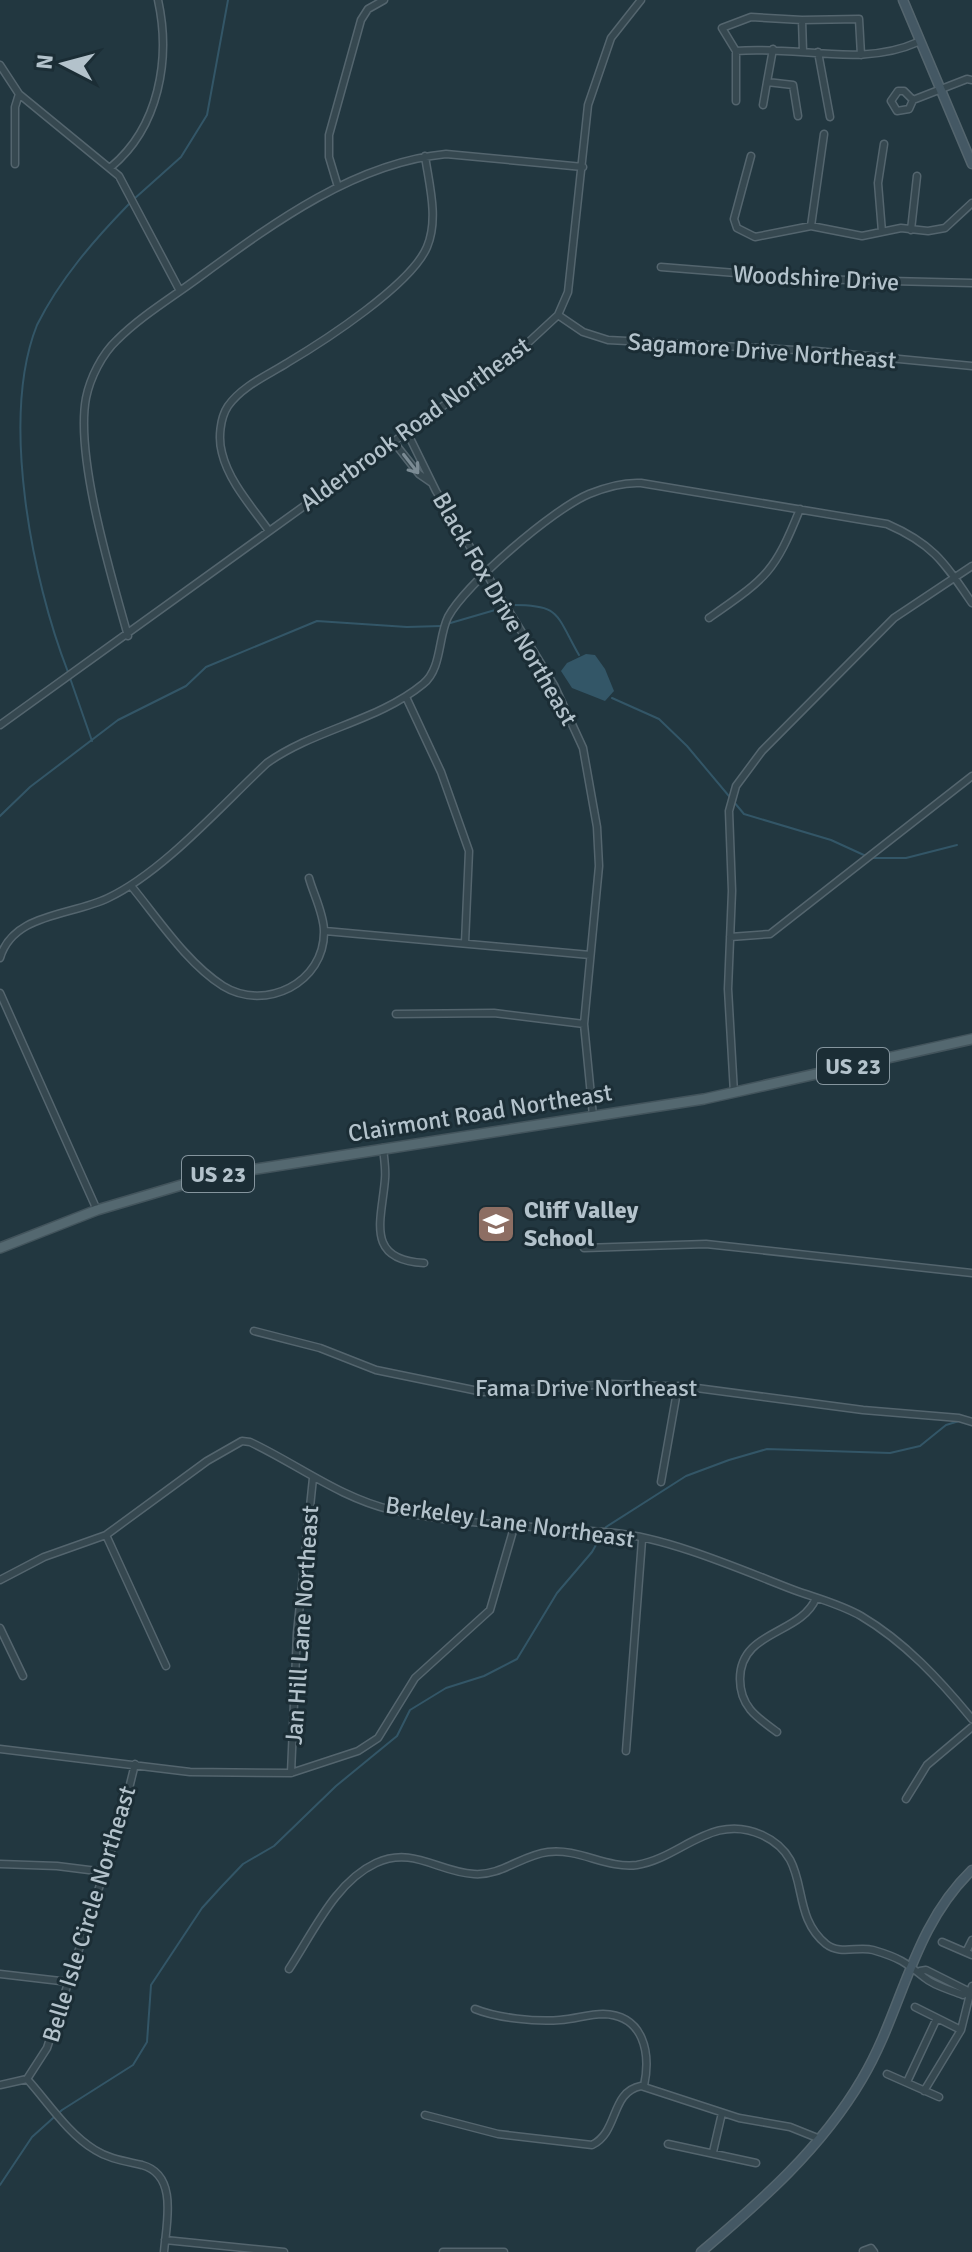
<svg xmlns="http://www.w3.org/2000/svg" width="972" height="2252" viewBox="0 0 972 2252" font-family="Signika,sans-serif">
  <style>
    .water { fill: #335667 }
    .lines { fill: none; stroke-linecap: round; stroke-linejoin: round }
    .stream { stroke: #335667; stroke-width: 2 }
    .minor-casing { stroke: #54656e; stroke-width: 9 }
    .secondary-casing { stroke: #54656e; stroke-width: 11 }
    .primary-casing { stroke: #43545c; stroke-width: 12 }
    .minor { stroke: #364850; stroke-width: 6 }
    .secondary { stroke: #445864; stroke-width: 8 }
    .primary { stroke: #546870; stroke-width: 9 }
    .oneway { stroke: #7b8b94 }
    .labels { text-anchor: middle; stroke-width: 6; stroke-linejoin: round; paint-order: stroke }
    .shield { fill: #1b2d35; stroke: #85959e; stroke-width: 2 }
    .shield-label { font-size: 22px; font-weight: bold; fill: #b3c2cb }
    .street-label { font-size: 24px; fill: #b3c2cb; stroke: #1b2d35 }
    .poi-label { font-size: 24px; font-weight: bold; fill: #b3c2cb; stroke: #1b2d35; text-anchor: start }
  </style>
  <rect width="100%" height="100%" fill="#223740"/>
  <!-- water -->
  <path class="water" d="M 586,654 L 595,655 L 605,669 L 614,691 L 605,701 L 572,688 L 561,671 L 567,663 Z"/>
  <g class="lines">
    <!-- stream -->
    <path class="stream" d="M 134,199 L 181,157 L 207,115 L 228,0
      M 508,605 C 561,604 555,613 579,655
      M 447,624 L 502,608
      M 68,672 C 32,580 0,418 37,325 C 60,279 94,240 129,204
      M 70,678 L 92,741
      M 612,698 L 659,719 L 687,746 L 744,814 L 831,840 L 866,856
      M 0,816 L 30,787 L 118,720 L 186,686 L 206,667 L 317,621 L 407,627 L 441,626
      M 872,858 L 906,858 L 957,845
      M 0,2185 L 32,2137 L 62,2110 L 133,2065 L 147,2042 L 151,1985 L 202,1908 L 222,1886 L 243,1864 L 274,1846 L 336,1786 L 397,1736 L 410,1710 L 446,1688 L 484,1676 L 517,1659 L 557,1593 L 592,1552 L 606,1527 L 686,1476 L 729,1460 L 767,1449 L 890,1453 L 920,1446 L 946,1425 L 959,1421"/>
    <!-- minor casing -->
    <g class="minor-casing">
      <path id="minor" d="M 802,20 L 859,19 L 861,55
        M 773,49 L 767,82 L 793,85 L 798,116
        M 803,51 L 802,20 L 751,17 L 722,28 L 736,51 C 797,45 861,68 918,42
        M 818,52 L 830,117
        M 0,65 L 19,94 L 119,176 L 180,291
        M 913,100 L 904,91 L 898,91 L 891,101 L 897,111 L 909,109 L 913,100 L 967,79 L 972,80
        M 736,101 L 736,51
        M 763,105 L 767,82
        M 751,156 L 734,219 L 737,228 L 755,237 L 811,226 L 862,236 L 901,228 L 928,231 L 945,228 L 972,203
        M 15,164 L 15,107 L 19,94
        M 111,167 C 159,127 171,59 158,0
        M 338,187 L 329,157 L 329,135 L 361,20 L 368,9 L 384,0
        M 811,226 L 824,134
        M 911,230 L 917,176
        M 882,232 L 878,183 L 884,144
        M 661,267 L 809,279 L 972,283
        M 558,315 L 583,332 L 608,340 L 816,351 L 972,366
        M 407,432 L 436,491 L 554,685 L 583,748 L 597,827 L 599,866 L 584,1024 L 593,1116
        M 393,441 L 419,474 L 432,483
        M 269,531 C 252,507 229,482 222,453 C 218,439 220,418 228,406 C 242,386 268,375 287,363 C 324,341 411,285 427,247 C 439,219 429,184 425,156
        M 709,618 C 766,578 774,574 800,509
        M 128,636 C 111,575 75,457 86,398 C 90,378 102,354 117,340 C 140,317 168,300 194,281 C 268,227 352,163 446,154 L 583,167
        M 406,697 L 441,772 L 469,851 L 465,943
        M 0,725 L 518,352 L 558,315 L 568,292 L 588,105 L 611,38 L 641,0
        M 132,887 C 159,920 187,963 223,986 C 265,1012 325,983 324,931 C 324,914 313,893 309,878
        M 325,931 L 590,955
        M 730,937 L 770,934 L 972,776
        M 0,958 C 13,913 71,916 108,898 C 163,872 221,806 267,763 C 315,729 378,721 423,684 C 442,669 438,637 448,617 C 466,584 553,509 589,494 C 606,487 623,482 641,483 L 887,524 C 933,544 944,562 972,603
        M 0,993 L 97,1210
        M 396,1014 L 494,1013 L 584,1024
        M 734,1093 L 728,989 L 732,891 L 729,811 L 736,786 L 762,751 L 894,618 L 972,566
        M 383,1148 C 384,1158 386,1169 385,1179 C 382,1219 364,1260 424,1263
        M 584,1248 L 706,1244 L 972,1273
        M 254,1331 L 320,1348 L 376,1370 L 483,1392 L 611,1384 L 689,1387 L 863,1410 L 959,1418 L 972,1422
        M 661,1482 L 678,1386
        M 106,1535 L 166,1666
        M 0,1580 L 44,1557 L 106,1535 L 207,1461 L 242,1441 L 250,1442 C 297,1464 340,1498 392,1510 C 464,1526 541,1526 615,1533 C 669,1538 742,1570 794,1590 C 816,1598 840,1604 861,1616 C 905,1642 940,1680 972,1719
        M 0,1628 L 23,1676
        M 777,1732 C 756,1717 740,1706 740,1679 C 740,1630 801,1635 816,1598
        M 0,1749 L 190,1772 L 291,1773 L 358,1751 L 378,1738 L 415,1678 L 490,1610 L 515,1524
        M 626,1751 L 642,1540
        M 291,1773 L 297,1633 L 313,1478
        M 906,1799 L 927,1765 L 972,1727
        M 0,1864 L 57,1866 L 105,1872
        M 942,1942 L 972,1955
        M 966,1952 L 972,1940
        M 289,1969 C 313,1933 335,1882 376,1863 C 413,1846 438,1872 474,1874 C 501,1876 522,1855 548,1852 C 579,1848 607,1869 637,1865 C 681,1858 712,1812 762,1835 C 815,1859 786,1911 826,1944 C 840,1955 858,1946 873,1950 C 900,1958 905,1962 925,1978 C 934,1986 951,1990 963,1995 L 970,1992
        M 920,1971 L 926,1970 L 970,1992
        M 0,1974 L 69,1982
        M 915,2007 L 961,2030
        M 475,2009 C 497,2018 536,2022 560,2020 C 575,2019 589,2014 603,2014 C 644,2015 651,2053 644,2086
        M 887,2074 L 939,2097
        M 27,2079 C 47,2101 68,2134 95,2150 C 109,2159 125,2161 142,2165 C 179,2175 166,2225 164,2252
        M 907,2082 L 937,2018
        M 0,2085 L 27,2079 L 47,2048 L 122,1817 L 135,1764
        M 924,2091 L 961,2030 L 972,1986
        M 425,2115 L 498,2134 L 592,2145 C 619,2132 610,2092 641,2086 L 739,2118 L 790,2127 L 820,2139
        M 668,2144 L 756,2163
        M 713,2152 L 722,2113
        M 165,2240 L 284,2252
        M 863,2251 L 871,2248 L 874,2252
        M 443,2252 L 504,2252"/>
    </g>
    <!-- secondary casing -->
    <g class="secondary-casing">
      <path id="secondary" d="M 903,0 L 972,164
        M 701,2252 C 761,2201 821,2149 862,2079 C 903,2010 911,1929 972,1870"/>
    </g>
    <!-- primary casing -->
    <g class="primary-casing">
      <path id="primary" d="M 0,1248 L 97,1210 L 212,1176 L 704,1099 L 972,1039"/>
    </g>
    <!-- minor -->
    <use href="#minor" class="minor"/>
    <!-- secondary -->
    <use href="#secondary" class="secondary"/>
    <!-- primary -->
    <use href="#primary" class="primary"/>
  </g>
  <!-- one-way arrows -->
  <defs><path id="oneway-shaft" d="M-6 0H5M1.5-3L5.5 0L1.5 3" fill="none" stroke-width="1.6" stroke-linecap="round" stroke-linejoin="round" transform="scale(2)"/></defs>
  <use class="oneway" href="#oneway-shaft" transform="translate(411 464) rotate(52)"/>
  <!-- icons -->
  <defs>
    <g id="school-square" transform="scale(2)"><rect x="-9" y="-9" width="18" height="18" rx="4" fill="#8d6e63" stroke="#1b2d35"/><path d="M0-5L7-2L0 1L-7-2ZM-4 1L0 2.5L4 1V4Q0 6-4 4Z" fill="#fff"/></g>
  </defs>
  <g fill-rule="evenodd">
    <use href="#school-square" x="496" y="1224"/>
  </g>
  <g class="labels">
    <!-- shield labels -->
    <g class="shield">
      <rect x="817" y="1048" width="72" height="36" rx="6"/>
      <rect x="182" y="1156" width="72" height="36" rx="6"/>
    </g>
    <g class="shield-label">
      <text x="853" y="1074">US 23</text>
      <text x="218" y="1182">US 23</text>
    </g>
    <!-- street labels -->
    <g class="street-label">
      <text transform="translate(816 278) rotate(3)" y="8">Woodshire Drive</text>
      <text transform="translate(762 351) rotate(4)" y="8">Sagamore Drive Northeast</text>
      <text transform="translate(415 424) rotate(-36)" y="8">Alderbrook Road Northeast</text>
      <text transform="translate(505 609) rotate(60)" y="8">Black Fox Drive Northeast</text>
      <text transform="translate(480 1113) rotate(-9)" y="8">Clairmont Road Northeast</text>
      <text x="586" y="1396">Fama Drive Northeast</text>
      <text transform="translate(510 1522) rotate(8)" y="8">Berkeley Lane Northeast</text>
      <text transform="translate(302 1625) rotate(-86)" y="8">Jan Hill Lane Northeast</text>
      <text transform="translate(89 1914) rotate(-73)" y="8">Belle Isle Circle Northeast</text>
    </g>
    <!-- poi labels -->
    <g class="poi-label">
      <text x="524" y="1218">Cliff Valley<tspan x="524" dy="28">School</tspan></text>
    </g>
  </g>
  <!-- north arrow -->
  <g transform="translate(64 64) rotate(276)" stroke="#1b2d35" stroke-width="6" paint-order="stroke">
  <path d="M0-6L14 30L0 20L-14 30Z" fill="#b3c2cb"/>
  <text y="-12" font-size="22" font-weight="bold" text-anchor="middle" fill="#b3c2cb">N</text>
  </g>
</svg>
